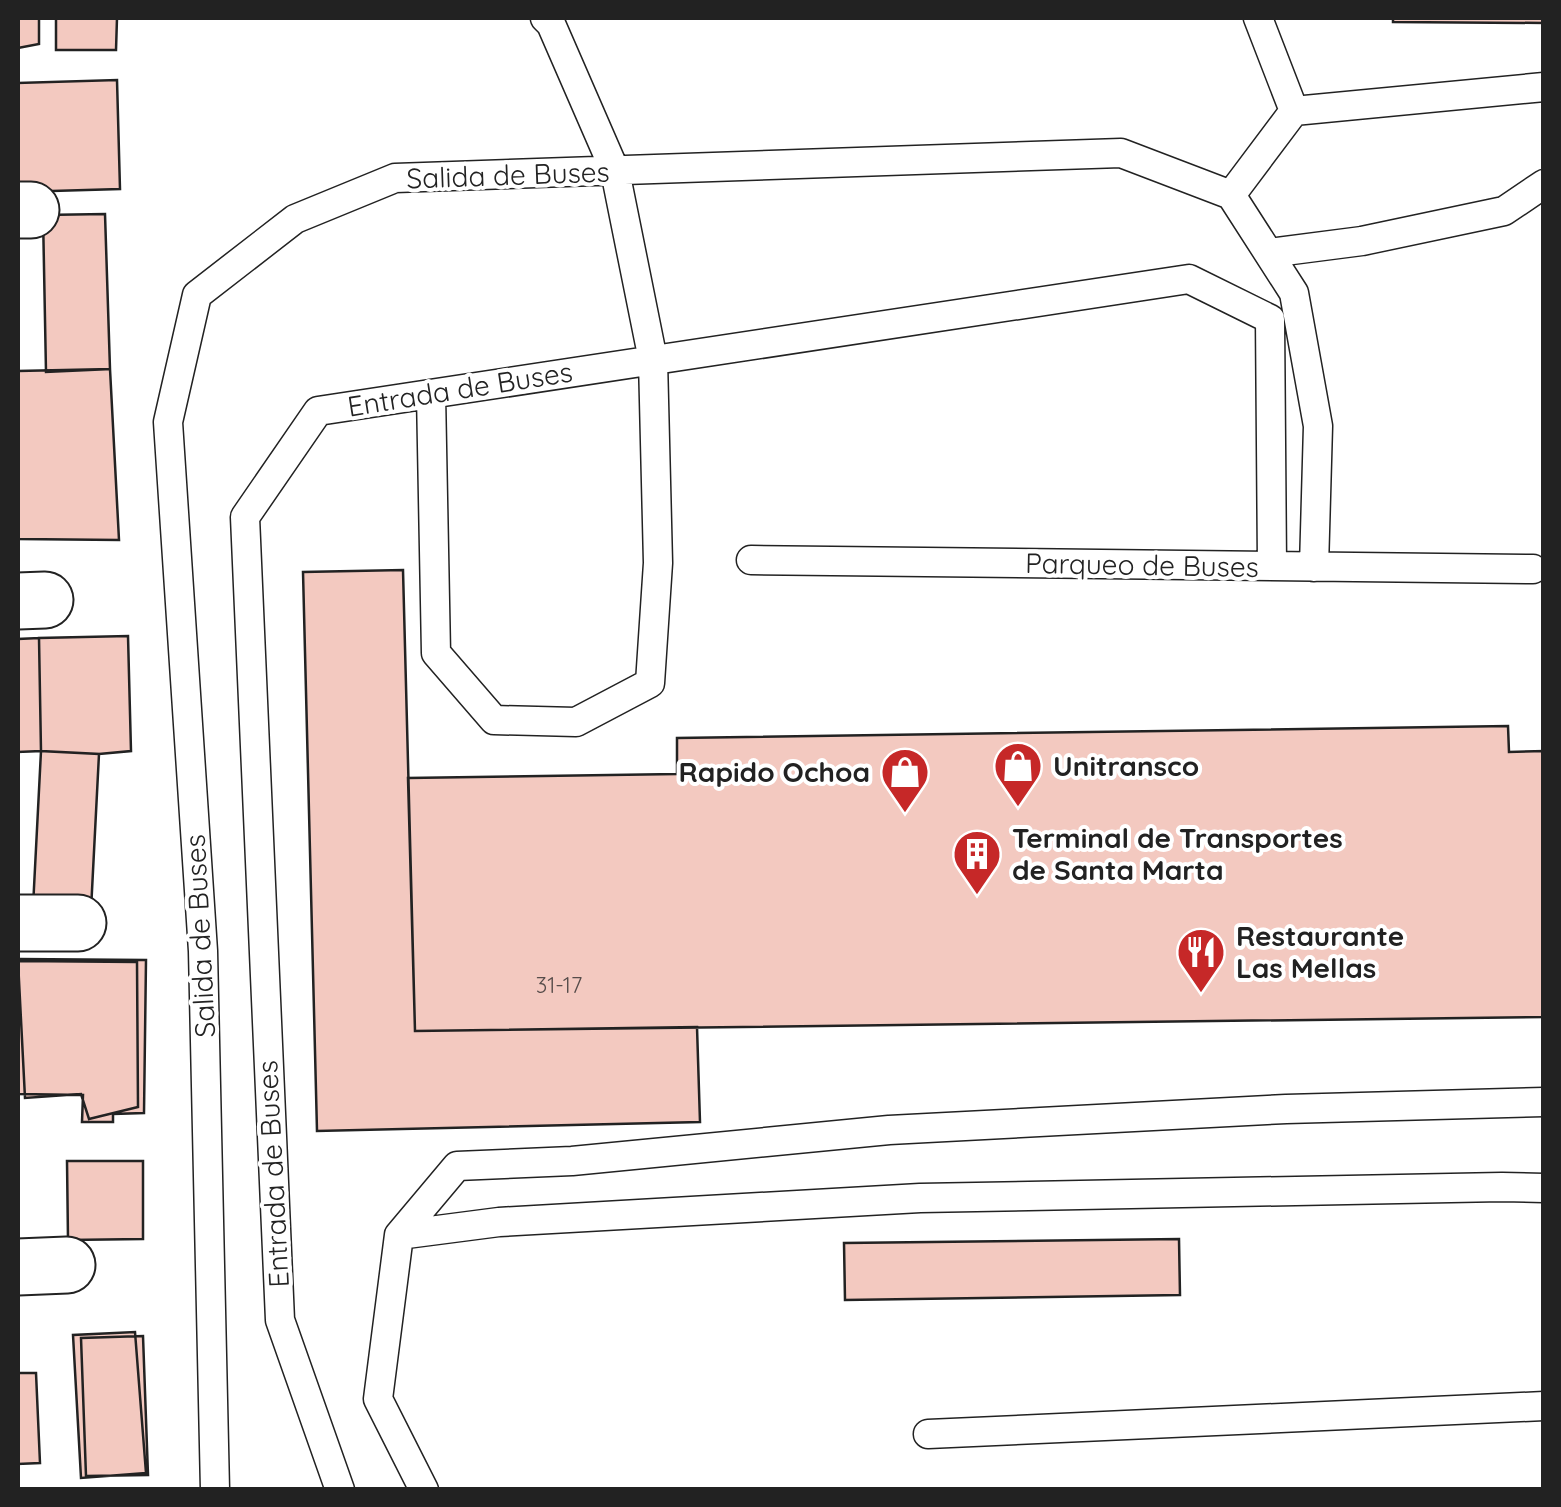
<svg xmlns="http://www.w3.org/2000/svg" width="1561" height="1507" viewBox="0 0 1561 1507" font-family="Quicksand,sans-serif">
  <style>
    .building { fill: #f3c9c0; stroke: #222; stroke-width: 2.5 }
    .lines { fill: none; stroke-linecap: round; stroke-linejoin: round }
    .service-casing { stroke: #222; stroke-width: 31 }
    .minor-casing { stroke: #222; stroke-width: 59 }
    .service { stroke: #fff; stroke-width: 28 }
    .minor { stroke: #fff; stroke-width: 55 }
    .labels { text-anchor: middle; stroke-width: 8; stroke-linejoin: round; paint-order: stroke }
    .number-label { font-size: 22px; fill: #564c4a }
    .street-label { font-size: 28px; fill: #222; stroke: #fff }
    .poi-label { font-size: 28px; font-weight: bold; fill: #222; stroke: #fff; text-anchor: start }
  </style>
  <rect width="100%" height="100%" fill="#fff"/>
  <!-- building -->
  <path class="building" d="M 18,18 L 39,18 L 39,44 L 18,48 Z
    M 56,18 L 117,18 L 116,50 L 56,50 Z
    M 1393,18 L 1544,18 L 1544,23 L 1393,22 Z
    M 18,48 L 18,83 L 117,80 L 120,189 L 18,192 Z
    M 105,214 L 110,369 L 46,372 L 43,215 Z
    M 110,369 L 119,540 L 18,539 L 18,371 Z
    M 403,570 L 415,1031 L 697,1027 L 700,1122 L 317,1131 L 303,572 Z
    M 128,636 L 131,751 L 99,754 L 41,751 L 39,638 Z
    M 39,638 L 41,751 L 18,752 L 18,639 Z
    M 1508,726 L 1509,752 L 1544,751 L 1544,1017 L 415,1031 L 408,778 L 677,774 L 677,738 Z
    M 41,751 L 99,754 L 91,910 L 33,907 Z
    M 18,959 L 146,960 L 144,1113 L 113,1114 L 113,1122 L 82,1122 L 83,1095 L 18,1094 Z
    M 18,961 L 137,962 L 138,1107 L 89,1119 L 81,1094 L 25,1098 Z
    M 67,1161 L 143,1161 L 143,1239 L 68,1240 Z
    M 1179,1239 L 1180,1295 L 845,1300 L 844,1243 Z
    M 135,1332 L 146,1473 L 81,1478 L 73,1335 Z
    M 143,1336 L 148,1475 L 86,1476 L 81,1338 Z
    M 18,1373 L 36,1373 L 40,1463 L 18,1464 Z"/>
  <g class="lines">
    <!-- service casing -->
    <g class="service-casing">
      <path id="service" d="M 1258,18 L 1294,111
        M 1231,195 L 1294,111 L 1544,87
        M 1269,253 L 1362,241 L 1504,211 L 1544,184
        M 431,394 L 436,653 L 494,720 L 576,722 L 650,683 L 658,563 L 653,360 L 615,171 L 551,24 L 545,18
        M 751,560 L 1533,569
        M 399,1235 L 457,1166 L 572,1161 L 889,1130 L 1286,1109 L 1544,1102
        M 928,1434 L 1544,1406
        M 215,1490 L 203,951 L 168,422 L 197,295 L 295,219 L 395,178 L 1121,153 L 1231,195 L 1294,293 L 1318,426 L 1314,567
        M 340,1490 L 280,1320 L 245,517 L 318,411 L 1189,279 L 1270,319 L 1272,566
        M 424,1490 L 378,1399 L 399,1235 L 499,1222 L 920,1198 L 1502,1187 L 1544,1188"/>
    </g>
    <!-- minor casing -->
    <g class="minor-casing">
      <path id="minor" d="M 18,210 L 31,210
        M 18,601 L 45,600
        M 18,923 L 78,923
        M 18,1267 L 67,1265"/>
    </g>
    <!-- service -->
    <use href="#service" class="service"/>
    <!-- minor -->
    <use href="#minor" class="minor"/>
  </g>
  <!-- icons -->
  <defs>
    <g id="shop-pin" transform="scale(2.5)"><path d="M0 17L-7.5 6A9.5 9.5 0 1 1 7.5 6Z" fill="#c62828" stroke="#fff"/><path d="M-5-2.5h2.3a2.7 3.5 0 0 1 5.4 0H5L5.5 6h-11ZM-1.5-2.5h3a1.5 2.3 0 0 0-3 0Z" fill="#fff"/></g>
    <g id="building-pin" transform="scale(2.5)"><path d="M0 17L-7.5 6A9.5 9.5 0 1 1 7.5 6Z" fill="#c62828" stroke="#fff"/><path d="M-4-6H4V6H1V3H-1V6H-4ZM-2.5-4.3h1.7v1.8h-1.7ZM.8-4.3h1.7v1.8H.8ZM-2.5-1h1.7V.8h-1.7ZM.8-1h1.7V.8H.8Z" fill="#fff"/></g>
    <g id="restaurant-pin" transform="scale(2.5)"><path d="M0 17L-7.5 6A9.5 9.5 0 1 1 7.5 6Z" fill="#c62828" stroke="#fff"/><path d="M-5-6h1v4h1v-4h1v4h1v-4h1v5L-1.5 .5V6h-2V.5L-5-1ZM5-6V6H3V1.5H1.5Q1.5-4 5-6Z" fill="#fff"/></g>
  </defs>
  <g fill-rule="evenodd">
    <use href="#shop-pin" x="1018" y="766"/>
    <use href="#shop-pin" x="905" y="772"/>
    <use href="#building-pin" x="977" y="854"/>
    <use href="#restaurant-pin" x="1201" y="952"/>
  </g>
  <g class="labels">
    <!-- number labels -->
    <g class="number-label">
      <text x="559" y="993">31-17</text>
    </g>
    <!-- street labels -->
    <g class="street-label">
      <text transform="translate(508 175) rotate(-2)" y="10">Salida de Buses</text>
      <text transform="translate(460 389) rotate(-9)" y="10">Entrada de Buses</text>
      <text transform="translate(1142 565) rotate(1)" y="10">Parqueo de Buses</text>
      <text transform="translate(200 936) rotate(-93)" y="10">Salida de Buses</text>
      <text transform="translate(273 1174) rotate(-93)" y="10">Entrada de Buses</text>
    </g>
    <!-- poi labels -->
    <g class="poi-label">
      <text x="1053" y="776">Unitransco</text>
      <text x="870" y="782" text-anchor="end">Rapido Ochoa</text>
      <text x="1012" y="848">Terminal de Transportes<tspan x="1012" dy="32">de Santa Marta</tspan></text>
      <text x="1236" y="946">Restaurante<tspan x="1236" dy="32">Las Mellas</tspan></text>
    </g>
  </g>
  <!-- border -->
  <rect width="1561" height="1507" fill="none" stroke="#222222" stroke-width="40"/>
</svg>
